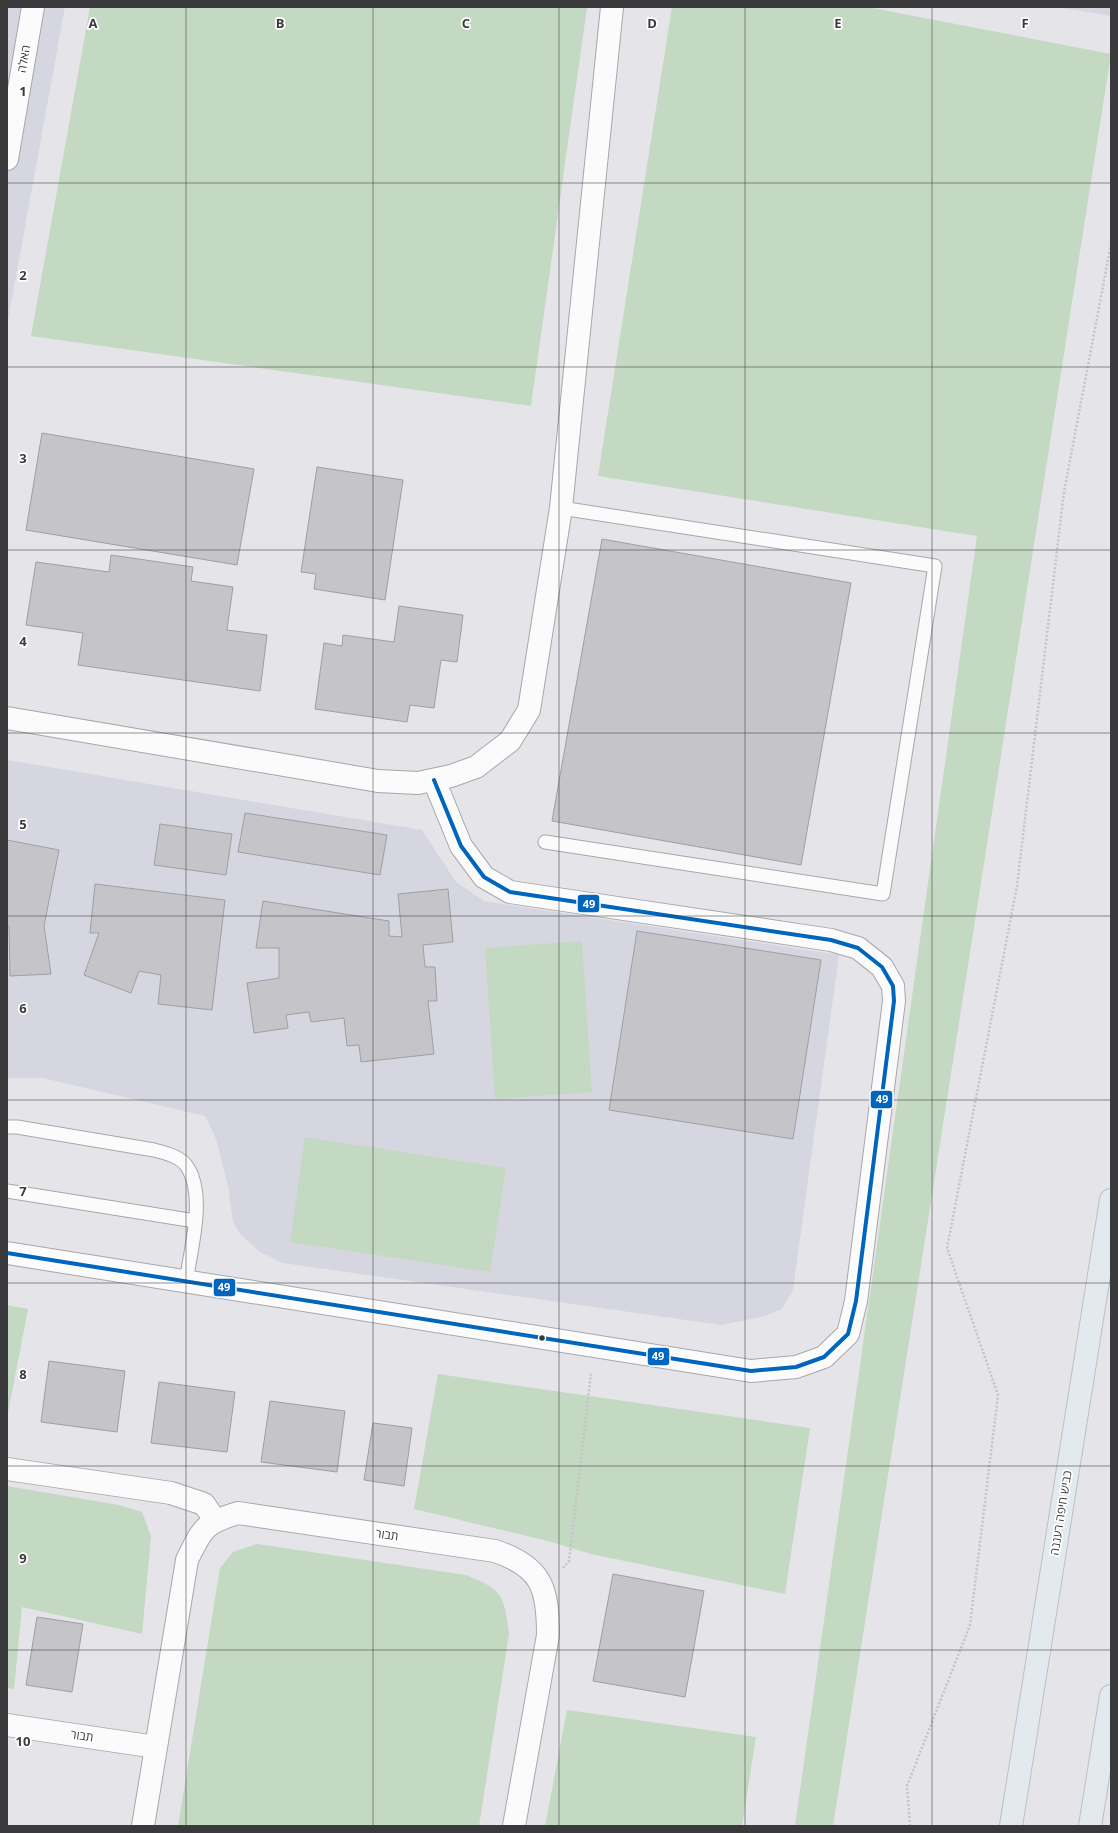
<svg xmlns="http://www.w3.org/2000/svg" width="1118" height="1833" viewBox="0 0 1118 1833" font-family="'Open Sans','Noto Sans Hebrew',sans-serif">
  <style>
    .built { fill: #d6d6e0 }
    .green { fill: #c4d9c1 }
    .building { fill: #c5c5c9; stroke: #9f9fa3 }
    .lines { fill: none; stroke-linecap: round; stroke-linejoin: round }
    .lane-casing { stroke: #a8a8ab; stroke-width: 15 }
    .street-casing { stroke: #a8a8ab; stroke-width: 24 }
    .highway-casing { stroke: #bfbfc1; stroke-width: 24 }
    .path { stroke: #c4c4c6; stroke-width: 2.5; stroke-dasharray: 2 2; stroke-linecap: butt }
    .lane { stroke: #fbfbfc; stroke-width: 13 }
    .street { stroke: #fbfbfc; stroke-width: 22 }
    .highway { stroke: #e2eaf0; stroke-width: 22 }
    .bus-1-casing { stroke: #fff; stroke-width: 7 }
    .bus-1 { stroke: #0065bd; stroke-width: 4 }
    .grid { fill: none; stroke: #3a3a3d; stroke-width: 1; stroke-opacity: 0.55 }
    .bus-dot { fill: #3a3a3d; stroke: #fff; stroke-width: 1.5 }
    .labels { text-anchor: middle; stroke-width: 3.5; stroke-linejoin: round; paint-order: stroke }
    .street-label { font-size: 12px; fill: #3a3a3d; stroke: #fff }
    .grid-label { font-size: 13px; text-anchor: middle; font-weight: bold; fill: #3a3a3d; stroke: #fff; stroke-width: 3.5; stroke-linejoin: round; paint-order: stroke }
    .line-badge { stroke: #fff; stroke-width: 1.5 }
    .badge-label { font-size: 11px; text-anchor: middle; font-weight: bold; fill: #fff }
  </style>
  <rect width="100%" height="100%" fill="#e4e4e9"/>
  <!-- built -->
  <path class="built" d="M 7,7 L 65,7 L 7,326 Z
    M 1056,7 L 1111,7 L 1111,16 Z
    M 7,760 L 422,830 L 456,882 L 484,901 L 839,955 L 795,1275 L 793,1290 L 782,1309 L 762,1317 L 721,1325 L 283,1263 L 260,1252 L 240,1234 L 233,1222 L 228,1186 L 216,1139 L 205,1116 L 43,1078 L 7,1078 Z"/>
  <!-- green -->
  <path class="green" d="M 90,7 L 587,7 L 531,406 L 31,336 Z
    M 672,7 L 867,7 L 1111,54 L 833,1826 L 795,1826 L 977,536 L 598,476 Z
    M 582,941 L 592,1092 L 495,1099 L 485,948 Z
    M 305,1137 L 506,1168 L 490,1272 L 290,1242 Z
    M 7,1305 L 28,1309 L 7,1418 Z
    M 438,1374 L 810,1428 L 785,1594 L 591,1554 L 548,1541 L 414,1509 Z
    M 7,1486 L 119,1505 L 142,1512 L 151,1536 L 142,1634 L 22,1607 L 14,1689 L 7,1688 Z
    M 257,1544 L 466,1575 C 503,1590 504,1595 509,1634 L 479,1826 L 178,1826 L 220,1568 L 233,1552 Z
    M 567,1710 L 756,1737 L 742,1826 L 545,1826 Z"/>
  <!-- building -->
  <path class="building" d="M 42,433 L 254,469 L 237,565 L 26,530 Z
    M 317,467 L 403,480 L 385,600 L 314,589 L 316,574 L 301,572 Z
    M 602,539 L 851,583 L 801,865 L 552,821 Z
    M 111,555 L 193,567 L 191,581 L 233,587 L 227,630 L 267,635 L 260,691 L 78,665 L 83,633 L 26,625 L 36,562 L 109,572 Z
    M 399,606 L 463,615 L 457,662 L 441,660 L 434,708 L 410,705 L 407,722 L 315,709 L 324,643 L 342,646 L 343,635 L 394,642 Z
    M 245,813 L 387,835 L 380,875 L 238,852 Z
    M 160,824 L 232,834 L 226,875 L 154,865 Z
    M 7,840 L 59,850 L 44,926 L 51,974 L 10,976 L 9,926 L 7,926 Z
    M 95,884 L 225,900 L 212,1010 L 158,1004 L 161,975 L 139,971 L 131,993 L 84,975 L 99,933 L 90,933 Z
    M 448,889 L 453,942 L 423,945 L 425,967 L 435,967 L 437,1001 L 428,1001 L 434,1054 L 361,1062 L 359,1045 L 347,1046 L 344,1018 L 311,1022 L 309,1012 L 286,1015 L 288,1028 L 254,1033 L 247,983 L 279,978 L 279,948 L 256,948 L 263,901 L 389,921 L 389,936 L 402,937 L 398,894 Z
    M 637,931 L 821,960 L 793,1139 L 609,1110 Z
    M 49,1361 L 125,1371 L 117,1432 L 41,1422 Z
    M 159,1382 L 235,1392 L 227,1452 L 151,1443 Z
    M 270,1401 L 345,1411 L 337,1472 L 261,1462 Z
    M 373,1423 L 412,1428 L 404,1486 L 364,1480 Z
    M 613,1574 L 704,1591 L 685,1697 L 593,1681 Z
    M 37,1617 L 83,1624 L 72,1692 L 26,1685 Z"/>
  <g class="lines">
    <!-- lane casing -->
    <g class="lane-casing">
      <path id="lane" d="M 545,842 L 883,894 L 935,566 L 561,508
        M 7,1127 L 17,1127 L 154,1150 C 166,1153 182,1157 188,1168 C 206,1197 190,1251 186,1283
        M 7,1191 L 195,1221"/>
    </g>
    <!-- street casing -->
    <g class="street-casing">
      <path id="street" d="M 7,159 L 33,7
        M 7,718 L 378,781 L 418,783 L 451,776 L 476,767 L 510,741 L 529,710 L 561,508 L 612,7
        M 7,1253 L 751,1371 L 796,1367 L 824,1357 L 848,1334 L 856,1301 L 894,1001 L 893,986 L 882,967 L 858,948 L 831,940 L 510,892 L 484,877 L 461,846 L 434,780
        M 7,1469 L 171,1493 L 204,1504 L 215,1520
        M 7,1725 L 156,1747
        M 143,1826 L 187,1560 C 202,1529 204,1523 238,1513 L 495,1551 C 542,1567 548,1588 548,1635 L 514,1826"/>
    </g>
    <!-- highway casing -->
    <g class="highway-casing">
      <path id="highway" d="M 1011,1826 L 1111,1200
        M 1090,1826 L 1111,1696"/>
    </g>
    <!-- path -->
    <path class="path" d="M 563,1568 L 569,1561 L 591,1374
      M 910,1826 L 907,1786 L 970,1625 L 998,1395 L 947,1248 L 1017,886 L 1064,492 L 1111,244"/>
    <!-- lane -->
    <use href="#lane" class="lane"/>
    <!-- street -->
    <use href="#street" class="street"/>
    <!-- highway -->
    <use href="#highway" class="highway"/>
    <!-- bus-1 casing -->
    <g class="bus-1-casing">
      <path id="bus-1" d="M 7,1253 L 751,1371 L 796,1367 L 824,1357 L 848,1334 L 856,1301 L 894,1001 L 893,986 L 882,967 L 858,948 L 831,940 L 510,892 L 484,877 L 461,846 L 434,780"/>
    </g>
    <!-- bus-1 -->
    <use href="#bus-1" class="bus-1"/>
  </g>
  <!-- grid -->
  <path class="grid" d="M 186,7 L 186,1826M 373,7 L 373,1826M 559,7 L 559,1826M 745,7 L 745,1826M 932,7 L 932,1826M 7,183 L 1111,183M 7,367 L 1111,367M 7,550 L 1111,550M 7,733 L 1111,733M 7,916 L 1111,916M 7,1100 L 1111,1100M 7,1283 L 1111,1283M 7,1466 L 1111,1466M 7,1650 L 1111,1650"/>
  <!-- markers -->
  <circle class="bus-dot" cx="542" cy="1338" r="3.5"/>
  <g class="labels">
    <!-- street labels -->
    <g class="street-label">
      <text transform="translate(24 59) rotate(-80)" y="4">האלה</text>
      <text transform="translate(1061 1513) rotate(-81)" y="4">כביש חיפה רעננה</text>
      <text transform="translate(387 1535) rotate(8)" y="4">תבור</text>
      <text transform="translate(82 1736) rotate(8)" y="4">תבור</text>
    </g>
  </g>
  <g class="grid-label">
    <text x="93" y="28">A</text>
    <text x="280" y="28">B</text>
    <text x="466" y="28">C</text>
    <text x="652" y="28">D</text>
    <text x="838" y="28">E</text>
    <text x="1025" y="28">F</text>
    <text x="23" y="96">1</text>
    <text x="23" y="280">2</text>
    <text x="23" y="463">3</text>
    <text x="23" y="646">4</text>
    <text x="23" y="829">5</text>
    <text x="23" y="1013">6</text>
    <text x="23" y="1196">7</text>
    <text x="23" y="1379">8</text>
    <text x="23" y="1563">9</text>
    <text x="23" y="1746">10</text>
  </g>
  <g class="line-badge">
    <rect x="577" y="894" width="23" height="19" rx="4" fill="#0065bd"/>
    <rect x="870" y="1090" width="23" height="19" rx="4" fill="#0065bd"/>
    <rect x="213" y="1278" width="23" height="19" rx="4" fill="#0065bd"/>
    <rect x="647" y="1347" width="23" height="19" rx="4" fill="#0065bd"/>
  </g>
  <g class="badge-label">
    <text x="589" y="908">49</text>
    <text x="882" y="1103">49</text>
    <text x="224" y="1291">49</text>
    <text x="658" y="1360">49</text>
  </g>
  <!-- border -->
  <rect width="1118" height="1833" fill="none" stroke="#3a3a3d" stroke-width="16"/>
</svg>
